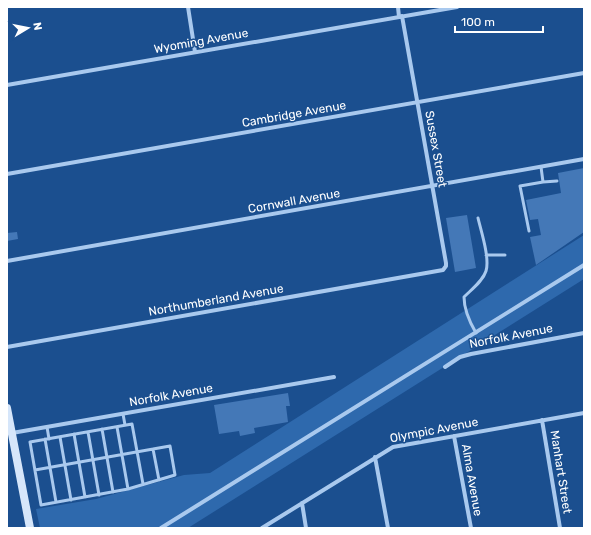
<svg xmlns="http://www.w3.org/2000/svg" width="591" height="535" viewBox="0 0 591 535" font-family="Rubik,sans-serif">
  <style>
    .green { fill: #2e69ad }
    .building { fill: #4478b7 }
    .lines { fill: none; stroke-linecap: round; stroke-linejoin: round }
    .lane { stroke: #a9c9ee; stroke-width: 3 }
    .street { stroke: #a9c9ee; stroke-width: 4 }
    .secondary { stroke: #d6e6fa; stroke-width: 8 }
    .labels { text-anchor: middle; stroke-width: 3; stroke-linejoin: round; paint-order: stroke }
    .street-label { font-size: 12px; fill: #fff; stroke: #1b4f8f }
  </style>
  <rect width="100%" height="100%" fill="#1b4f8f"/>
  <!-- green -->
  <path class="green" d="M 584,235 L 584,279 L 188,528 L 40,528 L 36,509 L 96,499 L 184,475 L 210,473 Z"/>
  <!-- building -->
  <path class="building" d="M 584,168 L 584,232 L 536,265 L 530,237 L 541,235 L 538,219 L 530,220 L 526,200 L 561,193 L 558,173 Z
    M 467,215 L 476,268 L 455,272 L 446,218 Z
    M 17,232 L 18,239 L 7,241 L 7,233 Z
    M 288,393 L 290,406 L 286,406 L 288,422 L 254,428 L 255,433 L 240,436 L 239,431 L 219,434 L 214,405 Z"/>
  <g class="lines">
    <!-- lane -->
    <path class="lane" d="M 541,167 L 543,182 L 557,181
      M 529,231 L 520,186 L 543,182
      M 486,255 L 505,255
      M 476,333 C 469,321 464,310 464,297 C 472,289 483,281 486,271 C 490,258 481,231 478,218
      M 123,414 L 125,425
      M 47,427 L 49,439
      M 117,427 L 128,489
      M 102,429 L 113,492
      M 88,432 L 99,495
      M 74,434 L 85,497
      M 60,437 L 71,500
      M 45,439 L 56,502
      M 153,449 L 159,480
      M 35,470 C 80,462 125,454 170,446 L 175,475 L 128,489 L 41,505 L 30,442 L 132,424 L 143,484"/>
    <!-- street -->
    <path class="street" d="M 188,7 L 195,52
      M 398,7 L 399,17
      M 7,85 L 457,7
      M 7,174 L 584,73
      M 7,261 L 584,159
      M 7,347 L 443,270 L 446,266 L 446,263 L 402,16
      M 445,367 L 460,357 L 471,354 L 584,333
      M 542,420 L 560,528
      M 12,433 L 334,377
      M 454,436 L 471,528
      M 375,457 L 388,528
      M 302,503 L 306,528
      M 161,528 L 584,265
      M 262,528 L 393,447 L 584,413"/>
    <!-- secondary -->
    <path class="secondary" d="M 7,408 L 30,528"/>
  </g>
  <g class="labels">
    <!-- street labels -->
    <g class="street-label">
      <text transform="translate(201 41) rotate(-10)" y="4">Wyoming Avenue</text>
      <text transform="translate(294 114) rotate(-10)" y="4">Cambridge Avenue</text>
      <text transform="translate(436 149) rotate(80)" y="4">Sussex Street</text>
      <text transform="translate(294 201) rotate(-10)" y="4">Cornwall Avenue</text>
      <text transform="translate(216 300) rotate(-10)" y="4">Northumberland Avenue</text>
      <text transform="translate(511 336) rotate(-11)" y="4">Norfolk Avenue</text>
      <text transform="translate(171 395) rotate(-10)" y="4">Norfolk Avenue</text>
      <text transform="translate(434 430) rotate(-11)" y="4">Olympic Avenue</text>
      <text transform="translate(561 472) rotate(81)" y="4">Manhart Street</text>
      <text transform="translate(472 480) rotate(80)" y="4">Alma Avenue</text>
    </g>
  </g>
  <!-- border -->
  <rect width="591" height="535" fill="none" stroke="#ffffff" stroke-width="16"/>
  <!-- north arrow -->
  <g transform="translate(28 28) rotate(80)" stroke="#1b4f8f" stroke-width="3" paint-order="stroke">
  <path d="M0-3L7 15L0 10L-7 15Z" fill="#ffffff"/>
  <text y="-6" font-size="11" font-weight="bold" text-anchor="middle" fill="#ffffff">N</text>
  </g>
  <!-- scale -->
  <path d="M455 26v6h88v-6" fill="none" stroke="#ffffff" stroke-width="2"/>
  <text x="461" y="26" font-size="12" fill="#ffffff" stroke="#1b4f8f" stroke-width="3" paint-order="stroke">100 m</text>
</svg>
